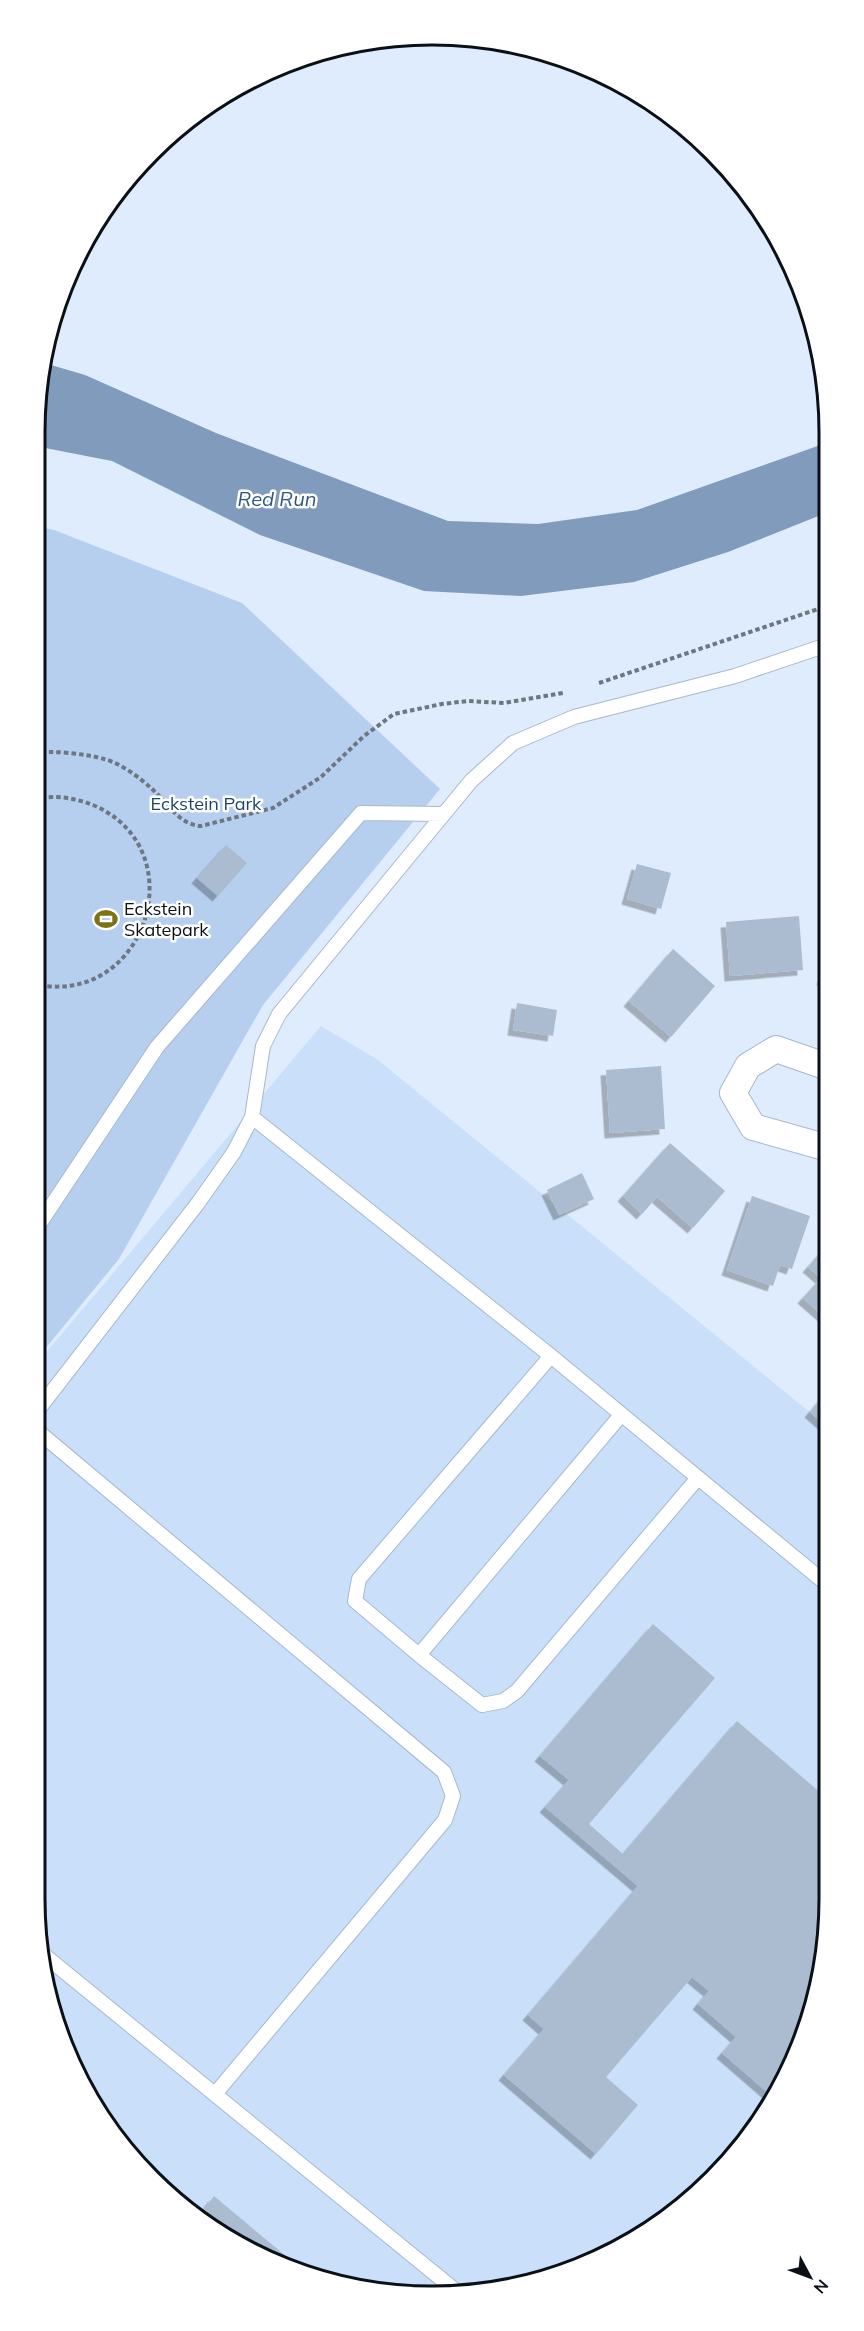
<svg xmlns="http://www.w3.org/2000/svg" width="864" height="2331" viewBox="0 0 864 2331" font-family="Mulish,sans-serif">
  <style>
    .built { fill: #cae0fa }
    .green { fill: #b6cfef }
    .water { fill: #819bbc }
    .building { fill: #acbcd0; filter: url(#shadow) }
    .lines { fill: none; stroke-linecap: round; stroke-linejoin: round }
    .service-casing { stroke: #a8b8cb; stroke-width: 16 }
    .minor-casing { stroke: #a8b8cb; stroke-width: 28 }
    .path { stroke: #6d7782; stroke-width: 4; stroke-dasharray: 4.5 3; stroke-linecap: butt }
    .service { stroke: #fff; stroke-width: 14 }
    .minor { stroke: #fff; stroke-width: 26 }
    .labels { text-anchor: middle; stroke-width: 5; stroke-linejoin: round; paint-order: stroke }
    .park-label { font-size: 18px; fill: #1d436f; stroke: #fff }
    .poi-label { font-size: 18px; fill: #0a1016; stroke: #fff; text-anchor: start }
    .water-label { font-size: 20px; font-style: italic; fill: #305684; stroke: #fff }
    .rim { fill: none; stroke: #0a1016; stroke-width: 3 }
  </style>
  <defs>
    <filter id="shadow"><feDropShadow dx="-5.5" dy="5.5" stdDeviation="0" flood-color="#0004"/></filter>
  </defs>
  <rect width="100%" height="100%" fill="#deecfd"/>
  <!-- built -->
  <path class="built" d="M 321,1026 L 378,1060 L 828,1427 L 829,1899 L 816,2002 L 788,2075 L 748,2141 L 653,2230 L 584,2266 L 510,2289 L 380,2293 L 305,2276 L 234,2243 L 133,2161 L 88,2097 L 56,2027 L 35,1899 L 34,1367 Z"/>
  <!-- green -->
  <path class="green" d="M 35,526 L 54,530 L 242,603 L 440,789 L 263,1005 L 119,1259 L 35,1361 Z"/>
  <!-- water -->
  <path class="water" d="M 44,363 L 85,375 L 216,433 L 448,521 L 538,524 L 637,510 L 826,443 L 826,513 L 728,552 L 634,582 L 521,596 L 424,591 L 260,535 L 112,461 L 35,446 Z"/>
  <!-- building -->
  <path class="building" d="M 226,845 L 247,863 L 218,896 L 197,878 Z
    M 637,864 L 671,873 L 661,909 L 627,899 Z
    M 799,916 L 803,970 L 730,976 L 726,922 Z
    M 673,949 L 715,986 L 671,1037 L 629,1001 Z
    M 827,964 L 827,982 L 822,980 Z
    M 517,1003 L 557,1010 L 553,1036 L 513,1030 Z
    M 661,1066 L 665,1129 L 610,1133 L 606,1070 Z
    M 670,1143 L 725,1191 L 693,1228 L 657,1197 L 642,1214 L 623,1196 Z
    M 582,1173 L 594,1199 L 559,1215 L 547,1190 Z
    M 752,1196 L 810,1216 L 792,1269 L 780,1265 L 773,1286 L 727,1270 Z
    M 828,1244 L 828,1320 L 803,1298 L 821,1278 L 808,1267 Z
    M 828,1390 L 828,1428 L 810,1412 Z
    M 653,1624 L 715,1678 L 589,1824 L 623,1854 L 737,1721 L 829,1800 L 829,1899 L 816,2002 L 806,2029 L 796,2040 L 800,2044 L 788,2075 L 774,2098 L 722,2053 L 736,2037 L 698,2004 L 709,1991 L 692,1977 L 606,2077 L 638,2105 L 596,2154 L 504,2075 L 544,2029 L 528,2015 L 638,1886 L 545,1807 L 569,1780 L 540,1756 Z
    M 89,2099 L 118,2122 L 111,2131 L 92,2104 Z
    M 214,2196 L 311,2277 L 234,2243 L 199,2215 Z"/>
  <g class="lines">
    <!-- service casing -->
    <g class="service-casing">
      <path id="service" d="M 827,645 L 735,676 L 574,717 L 513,743 L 471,781 L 279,1014 L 263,1046 L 252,1117 L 551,1356 L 829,1586
        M 34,1232 L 157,1047 L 361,813 L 443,814
        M 551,1356 L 359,1579 L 355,1601 L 419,1655 L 482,1705 L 503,1701 L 517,1691 L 697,1479
        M 34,1415 L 198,1203 L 234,1152 L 252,1117
        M 34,1428 L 444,1772 L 453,1796 L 445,1820 L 215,2094
        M 419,1655 L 621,1415
        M 44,1955 L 456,2291"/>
    </g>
    <!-- minor casing -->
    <g class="minor-casing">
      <path id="minor" d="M 828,1067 L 776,1049 L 748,1066 L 733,1093 L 753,1127 L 828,1148"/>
    </g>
    <!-- path -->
    <path class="path" d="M 599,683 L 827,606
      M 34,753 C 50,750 88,754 104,759 C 120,763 139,777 151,788 C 167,802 179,825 201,826 L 273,808 L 321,777 L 364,736 L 394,714 L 442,704 L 468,701 L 504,703 L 563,693
      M 34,800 C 53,794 75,798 93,805 C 197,849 146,1009 34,984"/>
    <!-- service -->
    <use href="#service" class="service"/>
    <!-- minor -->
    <use href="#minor" class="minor"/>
  </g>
  <!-- icons -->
  <defs>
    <g id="stadium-bare" transform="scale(1.8)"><path d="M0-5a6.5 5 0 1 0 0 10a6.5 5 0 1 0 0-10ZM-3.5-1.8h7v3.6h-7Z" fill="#7b7315" stroke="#fff" stroke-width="2.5" paint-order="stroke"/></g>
  </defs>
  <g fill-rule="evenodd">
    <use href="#stadium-bare" x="106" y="919"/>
  </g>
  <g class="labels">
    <!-- park labels -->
    <g class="park-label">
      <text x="206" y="810">Eckstein Park</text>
    </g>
    <!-- poi labels -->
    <g class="poi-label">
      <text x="124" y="915">Eckstein<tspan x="124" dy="21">Skatepark</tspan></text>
    </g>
    <!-- water labels -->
    <g class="water-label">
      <text x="277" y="506">Red Run</text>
    </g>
  </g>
  <!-- crop -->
  <path d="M0 0H864V2331H0ZM432 45H432A387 387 0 0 1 819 432V1899A387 387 0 0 1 432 2286H432A387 387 0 0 1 45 1899V432A387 387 0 0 1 432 45Z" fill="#fff" fill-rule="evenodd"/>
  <path class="rim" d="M432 45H432A387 387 0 0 1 819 432V1899A387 387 0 0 1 432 2286H432A387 387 0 0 1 45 1899V432A387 387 0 0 1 432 45Z"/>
  <!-- north arrow -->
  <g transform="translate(810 2277) rotate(131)" stroke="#ffffff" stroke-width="4.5" paint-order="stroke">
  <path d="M0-4.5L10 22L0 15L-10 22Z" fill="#0a1016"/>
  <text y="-9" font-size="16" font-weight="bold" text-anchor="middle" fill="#0a1016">N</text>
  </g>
</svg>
